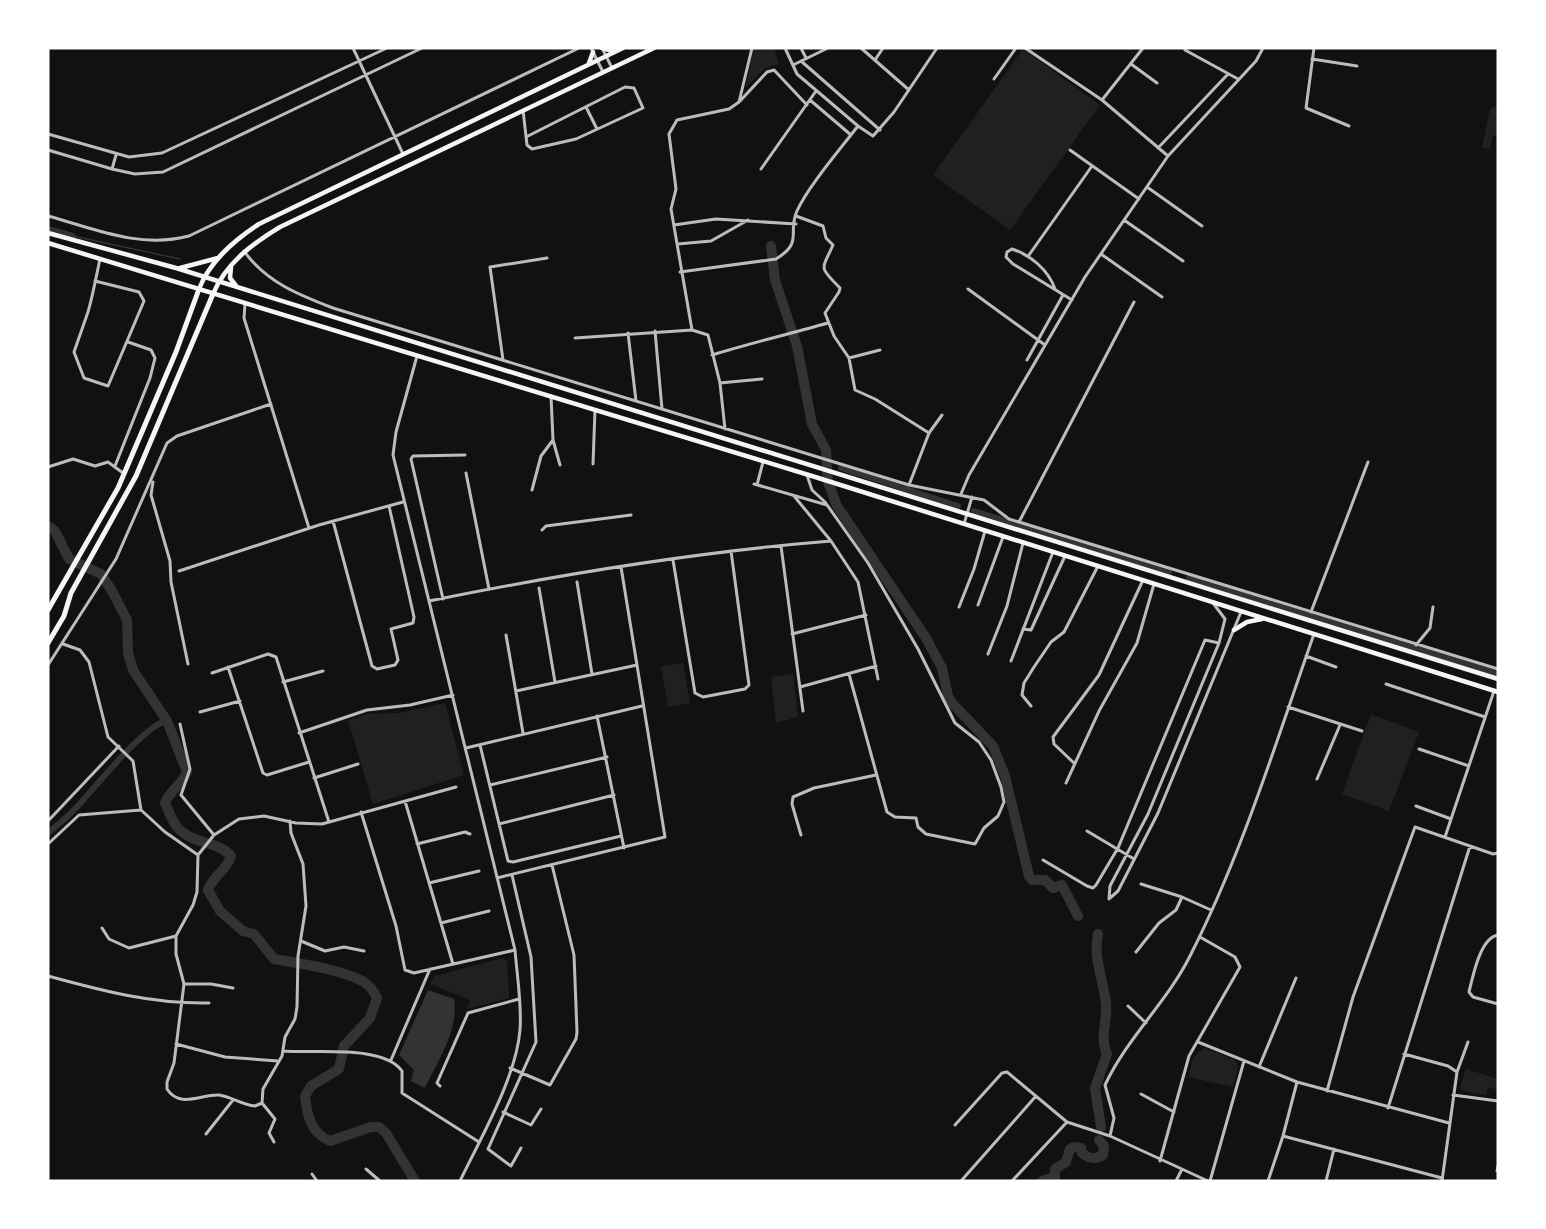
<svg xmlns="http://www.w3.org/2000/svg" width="1546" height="1229" viewBox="0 0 1546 1229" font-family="Karla,sans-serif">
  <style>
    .green { fill: #202020 }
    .water { fill: #333 }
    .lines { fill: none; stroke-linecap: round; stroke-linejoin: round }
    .stream { stroke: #333; stroke-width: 1.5 }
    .canal { stroke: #333; stroke-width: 6 }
    .river { stroke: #333; stroke-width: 10 }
    .minor { stroke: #bcbcbc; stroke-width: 3 }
    .primary { stroke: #f5f5f5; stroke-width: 4.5 }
    .motorway { stroke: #f5f5f5; stroke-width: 5 }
  </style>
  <rect width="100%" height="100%" fill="#111"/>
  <!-- green -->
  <path class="green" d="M 754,48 L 774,48 L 779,64 L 765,68 L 745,89 Z
    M 1023,49 L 1100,105 L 1010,230 L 933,175 Z
    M 1494,107 L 1498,107 L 1498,136 L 1493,135 L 1490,149 L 1482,147 L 1490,109 Z
    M 683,663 L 690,703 L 668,707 L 661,666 Z
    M 793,674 L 798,717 L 776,723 L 771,677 Z
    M 445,703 L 464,775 L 373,804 L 348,720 L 368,714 L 399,713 Z
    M 1371,714 L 1419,732 L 1389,811 L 1342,794 Z
    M 503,958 L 507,961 L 509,998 L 467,1009 L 470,1000 L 430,984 L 434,976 Z
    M 1204,1048 L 1235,1060 L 1238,1067 L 1233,1087 L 1188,1077 L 1193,1058 Z
    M 1466,1069 L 1498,1079 L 1498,1090 L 1488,1087 L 1486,1095 L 1462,1091 L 1460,1088 Z"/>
  <!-- water -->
  <path class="water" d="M 428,990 L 454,999 C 459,1029 438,1061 425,1088 L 411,1081 L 414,1070 L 399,1055 Z"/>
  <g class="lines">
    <!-- stream -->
    <path class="stream" d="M 73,236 L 180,259"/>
    <!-- canal -->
    <path class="canal" d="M 48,229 L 73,236
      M 841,468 L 958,506
      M 974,511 L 1169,572
      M 1189,578 L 1498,674
      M 48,833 C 57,825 68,817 76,808 C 93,790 146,723 167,721"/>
    <!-- river -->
    <path class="river" d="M 771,246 L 775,280 L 797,346 L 812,424 L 826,450 L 828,482 L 837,506 L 926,638 L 942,668 L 948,696 L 952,703 L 993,746 L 1005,776 L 1029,876 L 1032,880 L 1045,880 L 1053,888 L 1062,885 L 1078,916
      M 48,526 L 55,531 L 69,559 L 101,574 L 112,591 L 127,620 L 128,653 L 133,670 L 167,721 L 187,772 C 182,785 170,790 165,803 C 169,811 172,822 178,828 C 193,845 217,840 231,856 C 227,871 212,876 208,890 L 220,911 L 243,931 L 254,934 L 274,959 C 296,963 354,971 369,986 C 372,989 375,994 377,998 L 370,1018 L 344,1046 L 339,1069 L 311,1086 L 305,1096 C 307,1116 311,1133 330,1141 L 371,1127 L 379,1127 L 386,1133 L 415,1181
      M 1098,934 C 1093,958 1103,979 1106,1003 C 1108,1021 1099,1037 1107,1054 L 1095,1088 L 1101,1127
      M 1042,1181 L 1055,1177 L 1055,1169 L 1066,1162 L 1070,1149 L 1075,1147 L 1081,1148 L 1082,1153 C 1089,1159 1095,1160 1103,1155 L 1104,1146 L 1099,1140"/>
    <!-- minor -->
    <path class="minor" d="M 353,48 L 403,154
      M 591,48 L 603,72
      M 602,48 L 612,68
      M 785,48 L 797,74 L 858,126 L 873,136 L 894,112 L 937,48
      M 801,48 L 806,58
      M 861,48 L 909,90
      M 1025,48 L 1102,100 L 1168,156
      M 1314,48 L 1306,108 L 1349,126
      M 1185,50 L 1238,79
      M 1312,59 L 1357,66
      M 875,60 L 883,48
      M 801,61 L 880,130
      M 1131,64 L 1157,83
      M 793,65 L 828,48
      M 994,79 L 1016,48
      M 810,100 L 851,135
      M 1102,100 L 1143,48
      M 740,101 L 767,72 L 774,70 L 807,105
      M 586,107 L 597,129
      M 523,110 L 527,145 L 532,149 L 576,139 L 643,108 L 634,88 L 625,87 L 526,137
      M 48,134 L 129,157 L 162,153 L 387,48
      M 1158,148 L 1228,74
      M 48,150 L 112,169 L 116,155
      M 1070,150 L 1139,199
      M 112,169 L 135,174 L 163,172 L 422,48
      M 761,169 L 816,91
      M 1147,187 L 1202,226
      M 48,216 C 95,229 140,249 189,236 L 579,48
      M 796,216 L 823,226 L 826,238 L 833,245 C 822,270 818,266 840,288 L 839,292 L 825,313 L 834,336 L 849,358 L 855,390 L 875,399 L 929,433
      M 1124,220 L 1183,261
      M 674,225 L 716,219 L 796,224
      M 678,244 L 711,241 L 748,220
      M 244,251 C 266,282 299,295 333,308 L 909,485 L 984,500 L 1009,519 L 1019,522 L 1498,669
      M 1101,254 L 1162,297
      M 1029,255 L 1092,166
      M 680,272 L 776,259 C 804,242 787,233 797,211 C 807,188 841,148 858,126
      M 95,281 L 139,292 L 144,301 L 108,386 L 84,378 L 74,352 L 88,312 C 93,295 96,277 100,259
      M 968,289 L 1045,345
      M 1055,289 C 1048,269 1030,255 1012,249 L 1007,252 L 1006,257 L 1013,264 L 1072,300
      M 245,304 L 244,318 L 309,528
      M 655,331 L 662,409
      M 628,333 L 636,401
      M 575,338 L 692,330
      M 712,355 C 751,343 789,334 828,323
      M 417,356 L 396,432 L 393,455 L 515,950 C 517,976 522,1004 520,1030 C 516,1078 481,1137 460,1181
      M 849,358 L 880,350
      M 503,360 L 490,267 L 547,258
      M 1027,360 L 1063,295
      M 720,383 L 762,379
      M 551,396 L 553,440 L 560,465
      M 725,429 L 720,383 L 708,335 L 692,330 L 671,209 L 676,189 L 669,134 L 677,120 L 729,109 L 739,102 L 752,48
      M 593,464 L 595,410
      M 115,466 L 150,378 L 155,358 L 151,350 L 128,342
      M 48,467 L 73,459 L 95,466 L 108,462 L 123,473
      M 466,473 L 489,589
      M 807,475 L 812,490 L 825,502 L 868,563 L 918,649 L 955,723 L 979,742 L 991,760 L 1001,787 L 1004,802 L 998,816 L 984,828 L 975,844 L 926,834 L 918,827 L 916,818 L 895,817 L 887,812 L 849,674
      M 153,482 L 151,495 L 170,561 L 171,582 L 188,664
      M 754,484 L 827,505
      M 757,485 L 763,462
      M 909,485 L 929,433 L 942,415
      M 532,490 L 541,456 L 553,440
      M 961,494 L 969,475 L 1085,277 L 1168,156 L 1256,61 L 1263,48
      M 794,496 L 831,541 L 858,582 L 878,679
      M 333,521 L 372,666 L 377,669 L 395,665 L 398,660 L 391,629 L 413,623 L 414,617 L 389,506
      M 1019,522 L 1134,302
      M 964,524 L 972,497
      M 542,530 L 546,526 L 631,515
      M 781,546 L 803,711
      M 673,560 L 695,693 L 703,697 L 745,689 L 749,685 L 731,551
      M 179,571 L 319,525 L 403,502
      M 577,582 L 592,674
      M 539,588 L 555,682
      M 443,599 L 411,459 L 413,456 L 465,455
      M 429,601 C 562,574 696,552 831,541
      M 978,605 L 1003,537
      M 959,607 L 974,569 L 985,531
      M 1311,612 L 1368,462
      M 1023,629 L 1031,630 L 1065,556
      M 792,634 L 866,615
      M 506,635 L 523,733
      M 63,644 L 80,650 L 89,662 L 108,737 L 133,761 L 141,810
      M 1416,645 L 1430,628 L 1433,607
      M 988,654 L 1007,606 L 1023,543
      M 1306,656 L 1336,667
      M 1011,661 L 1053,552
      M 48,665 L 116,559 L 167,443 L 177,436 L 271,404
      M 228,667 L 263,773 L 267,775 L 309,762
      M 212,673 L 268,654 L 276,657 L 329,822
      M 283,682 L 323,671
      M 1386,684 L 1485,717
      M 800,687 L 876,666
      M 516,691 L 637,665
      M 1031,706 L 1022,695 L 1024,683 L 1034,667 L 1051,642 L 1064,632 L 1098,566
      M 1288,707 L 1362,731
      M 200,712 L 240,701
      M 597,716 L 624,848
      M 180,724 L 190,769 L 181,795 L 214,835
      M 299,733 L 367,710 L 410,705 L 453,695
      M 480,745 L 508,861 L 513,862 L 621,836
      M 466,748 L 642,706
      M 1419,749 L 1469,766
      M 1074,763 L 1054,744 L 1053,737 L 1099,675 L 1143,580
      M 314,778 L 358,764
      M 1317,779 L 1340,725
      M 1066,783 L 1099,711 L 1137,643 L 1154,584
      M 490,785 L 607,757
      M 405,801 L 453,964
      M 1416,806 L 1451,819
      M 361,812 L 396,926 L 405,970 L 414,973 L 515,950
      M 48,821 L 119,746
      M 499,824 L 614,795
      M 1087,831 L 1134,859
      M 801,835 L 792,804 L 793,797 L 814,788 L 876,775
      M 1445,837 L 1494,691
      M 48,844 L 79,815 L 141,810 L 165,832 L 198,855 L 214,835 L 239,819 L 264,816 L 296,823 L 322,824 L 456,787
      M 417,844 L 465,832 L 470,834
      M 198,855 L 197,892 L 193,905 L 176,936 L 176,954 L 184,984 L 174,1063 L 167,1082 L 167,1089 C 180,1109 201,1094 219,1095 C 232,1097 242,1105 255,1106 L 262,1103 L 263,1089 L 282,1056 L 285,1037 L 295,1019 L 297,1007 L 298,956 L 306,906 L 303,864 L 291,833 L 290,821
      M 1043,860 L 1087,886 L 1093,888 L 1096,885 L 1118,848 L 1205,640 L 1219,643
      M 512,875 L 531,957 L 536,1042 L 488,1149 L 511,1166 L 521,1148
      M 497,878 L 665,837 L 621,567
      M 429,883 L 479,871
      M 1141,884 L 1182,897 L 1211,910
      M 1110,898 L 1118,891 L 1158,813 L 1241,612
      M 1109,899 L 1110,886 L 1148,814 L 1219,643 L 1225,619 L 1213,603
      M 441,923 L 489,911
      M 102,928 L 109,939 L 129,948 L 176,936
      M 1498,935 C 1480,938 1473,976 1469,992 L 1473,997 L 1498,1004
      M 301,941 L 325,951 L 344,947 L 364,951
      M 1136,952 L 1159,923 L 1176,910 L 1182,897
      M 48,976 C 103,991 152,1004 209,1003
      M 184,984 L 211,984 L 233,988
      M 1128,1006 L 1146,1023
      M 1198,1042 L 1297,1082 L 1449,1123
      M 176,1044 L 225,1057 L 278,1061
      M 283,1051 C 314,1054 383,1044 402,1071 L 402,1093 L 479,1142
      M 1404,1054 L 1448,1066 L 1457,1072
      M 391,1060 L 430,969
      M 1259,1067 L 1296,978
      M 510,1068 L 550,1085 L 576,1039 L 577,1032 L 574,955 L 552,865
      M 440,1086 L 437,1083 L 468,1013 L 519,999
      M 1327,1091 L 1353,997 L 1415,827 L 1493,854 L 1498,853
      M 1141,1094 L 1174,1112
      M 1453,1095 L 1498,1101
      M 262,1103 L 275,1119 L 269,1133 L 274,1142
      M 1388,1108 L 1470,846
      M 503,1112 L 531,1125 L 541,1109
      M 955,1125 L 1002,1073 L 1007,1072 L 1067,1122 L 1110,1136 L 1208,1181
      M 206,1134 L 233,1100
      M 1110,1136 L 1114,1118 L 1105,1085 C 1127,1038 1167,1002 1190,956 C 1242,854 1276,742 1314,634
      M 1283,1136 L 1442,1178
      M 1160,1161 L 1189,1056 L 1240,967 L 1235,957 L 1200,937
      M 366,1169 L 380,1181
      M 1497,1171 L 1498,1166
      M 312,1174 L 317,1181
      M 961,1181 L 1036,1096
      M 1012,1181 L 1067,1122
      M 1176,1181 L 1181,1171
      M 1210,1181 L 1244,1061
      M 1268,1181 L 1283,1136 L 1297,1082
      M 1326,1181 L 1334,1149
      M 1442,1181 L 1457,1072 L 1468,1042"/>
    <!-- primary -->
    <path class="primary" d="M 602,48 L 613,51
      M 589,63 L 593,52
      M 48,233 L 176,268 L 1498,679
      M 48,243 L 812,476 L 1498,692
      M 231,267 L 230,278 L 237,287
      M 180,268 L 218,258
      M 199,289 C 210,261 233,241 259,224 L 623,48
      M 213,294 C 226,263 252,244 280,227 L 654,48
      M 1234,630 L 1247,622 L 1262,619"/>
    <!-- motorway -->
    <path class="motorway" d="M 48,610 L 118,488 L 176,352 L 199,289
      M 48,643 L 64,616 L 71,593 L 136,476 L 213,294"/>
  </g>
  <!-- border -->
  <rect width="1546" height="1229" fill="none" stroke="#ffffff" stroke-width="99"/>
</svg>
